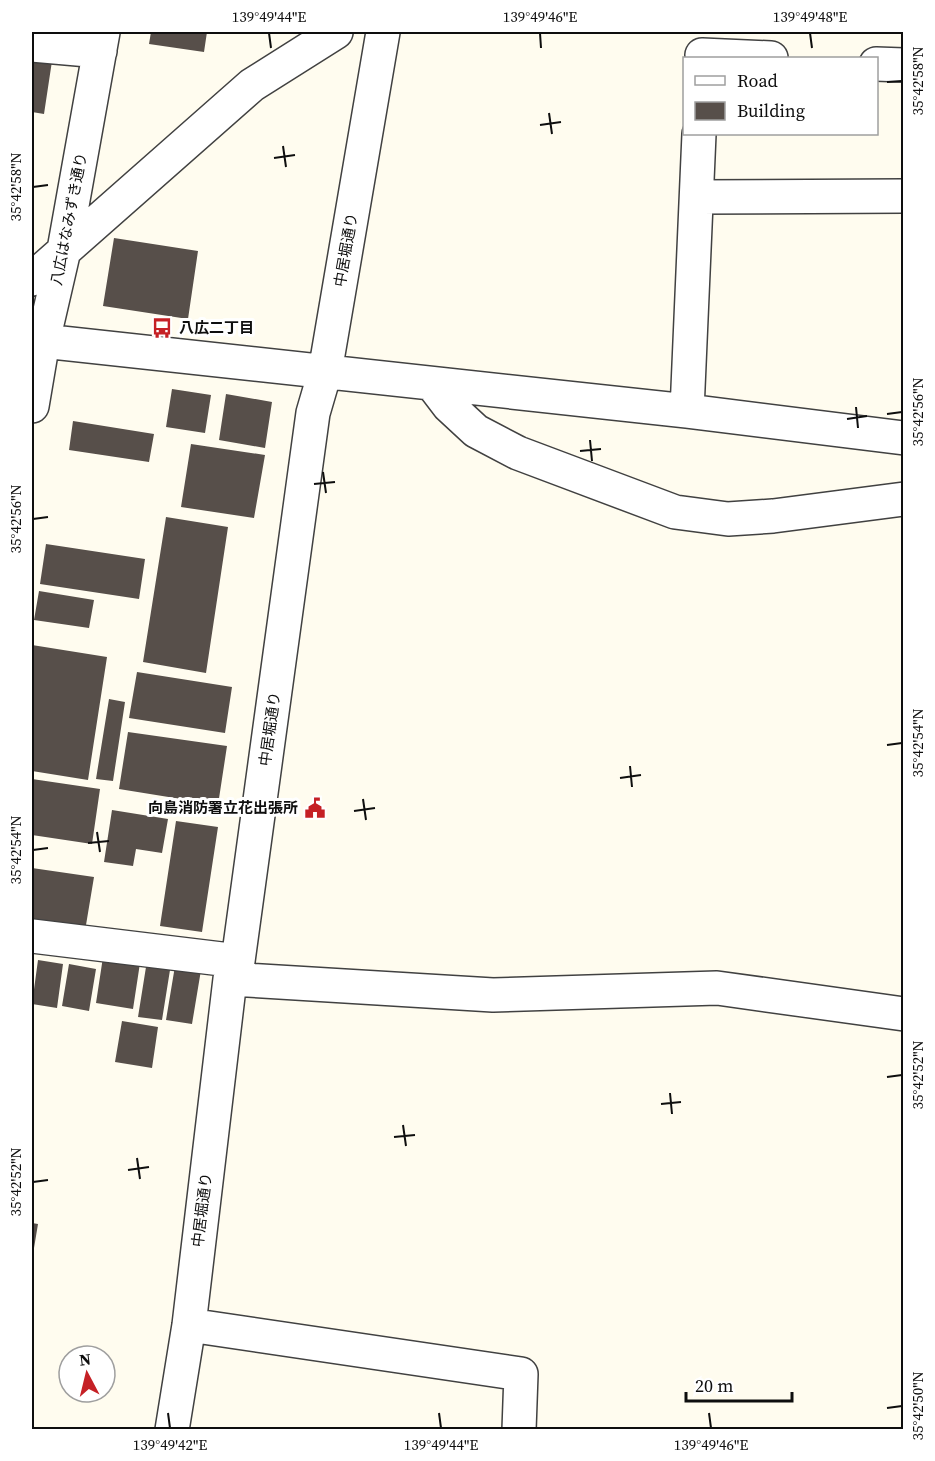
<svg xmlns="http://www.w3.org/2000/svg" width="935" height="1461" viewBox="0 0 935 1461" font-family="'Source Serif 4','Noto Sans JP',serif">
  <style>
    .building { fill: #574f4a }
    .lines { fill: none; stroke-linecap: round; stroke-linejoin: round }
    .minor-casing { stroke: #414141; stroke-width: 36 }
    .minor { stroke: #fff; stroke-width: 33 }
    .ticks { fill: none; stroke: #0e0e0e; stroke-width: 2 }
    .labels { text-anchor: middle; stroke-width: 6; stroke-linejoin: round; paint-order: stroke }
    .street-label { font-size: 15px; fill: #0e0e0e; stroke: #fff }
    .poi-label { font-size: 15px; font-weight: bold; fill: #0e0e0e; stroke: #fff; text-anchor: start }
    .neatline { fill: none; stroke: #0e0e0e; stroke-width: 2 }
    .ticks-label { font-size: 15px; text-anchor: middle; fill: #0e0e0e }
  </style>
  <rect width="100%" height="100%" fill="#fffcef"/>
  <!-- building -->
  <path class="building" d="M 151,32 L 207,32 L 204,52 L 149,44 Z
    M 32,58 L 52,61 L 44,114 L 32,112 Z
    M 114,238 L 198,251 L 188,319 L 103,306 Z
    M 172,389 L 211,395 L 205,433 L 166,427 Z
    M 226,394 L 272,402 L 265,448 L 219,440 Z
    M 73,421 L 154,434 L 149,462 L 69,450 Z
    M 191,444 L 265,455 L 254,518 L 181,507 Z
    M 166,517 L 228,527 L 206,673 L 143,662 Z
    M 46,544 L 145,559 L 139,599 L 40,584 Z
    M 39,591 L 94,600 L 89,628 L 34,620 Z
    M 32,645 L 107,657 L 88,780 L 32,771 Z
    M 137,672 L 232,687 L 225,733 L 129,718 Z
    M 109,699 L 125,702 L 113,781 L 96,779 Z
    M 128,732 L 227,746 L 218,805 L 119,789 Z
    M 32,779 L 100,789 L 92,844 L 32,835 Z
    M 112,810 L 168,819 L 162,853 L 136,849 L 133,866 L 104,862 Z
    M 176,821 L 218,827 L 202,932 L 160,926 Z
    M 32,868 L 94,877 L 85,931 L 32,923 Z
    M 103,957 L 140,963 L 133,1009 L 96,1003 Z
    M 38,960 L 63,964 L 57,1008 L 32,1004 Z
    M 69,964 L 96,969 L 89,1011 L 62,1006 Z
    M 175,966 L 201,970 L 192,1024 L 166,1020 Z
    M 146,967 L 170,970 L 162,1020 L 138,1017 Z
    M 122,1021 L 158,1027 L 152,1068 L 115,1062 Z
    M 32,1223 L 38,1224 L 33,1254 L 32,1254 Z"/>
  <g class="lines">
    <!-- minor casing -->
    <g class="minor-casing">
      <path id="minor" d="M 32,45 L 100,51
        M 702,55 L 771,58
        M 876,64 L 904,65
        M 698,197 L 904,196
        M 32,279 L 252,85 L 336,32
        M 43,341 L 687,411 L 904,438
        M 433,385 L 449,406 L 476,431 L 518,453 L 675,512 L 728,519 L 773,516 L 904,499
        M 32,406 L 43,341 L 64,250 L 103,32
        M 687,411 L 699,134
        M 32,936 L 238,961
        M 230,979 L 493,995 L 717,988 L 904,1014
        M 189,1325 L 521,1374 L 519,1430
        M 172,1430 L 189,1325 L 230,979 L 238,961 L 313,413 L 325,372 L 383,32"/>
    </g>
    <!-- minor -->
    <use href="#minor" class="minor"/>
  </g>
  <!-- ticks -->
  <path class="ticks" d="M 269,33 L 271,48M 540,33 L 541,48M 810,33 L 812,48M 887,82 L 902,81M 549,113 L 552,134M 540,125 L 561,122M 283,146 L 286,167M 274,158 L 295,155M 33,187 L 48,185M 856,407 L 858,428M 887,414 L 902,412M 847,419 L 867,416M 590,440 L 592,461M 580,451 L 601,449M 323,472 L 326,493M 314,484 L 335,482M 33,519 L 48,517M 887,745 L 902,743M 630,766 L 632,787M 620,778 L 641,775M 363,799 L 366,820M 354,811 L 375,808M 97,832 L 100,852M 88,843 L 109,841M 33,850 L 48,848M 887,1077 L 902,1075M 670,1093 L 672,1114M 661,1104 L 681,1102M 403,1125 L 406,1146M 394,1137 L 415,1135M 137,1158 L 140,1179M 128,1170 L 149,1167M 33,1182 L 48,1180M 887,1408 L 902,1406M 168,1413 L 170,1428M 439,1413 L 441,1428M 709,1413 L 711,1428"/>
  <!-- icons -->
  <defs>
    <g id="bus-bare" transform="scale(1.62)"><path d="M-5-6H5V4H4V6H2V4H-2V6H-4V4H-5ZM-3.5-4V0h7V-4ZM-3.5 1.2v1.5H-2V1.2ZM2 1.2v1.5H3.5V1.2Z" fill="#c52025" stroke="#fff" stroke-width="2.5" paint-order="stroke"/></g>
    <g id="civic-bare" transform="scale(1.62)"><path d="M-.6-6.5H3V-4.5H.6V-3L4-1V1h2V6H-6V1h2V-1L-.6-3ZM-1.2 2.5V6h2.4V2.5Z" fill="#c52025" stroke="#fff" stroke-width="2.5" paint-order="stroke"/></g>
  </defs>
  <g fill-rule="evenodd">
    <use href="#bus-bare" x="162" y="328"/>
    <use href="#civic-bare" x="315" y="808"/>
  </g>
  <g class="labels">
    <!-- street labels -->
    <g class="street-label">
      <text transform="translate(69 219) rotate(-79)" y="5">八広はなみずき通り</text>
      <text transform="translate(346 250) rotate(-80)" y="5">中居堀通り</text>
      <text transform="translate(270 729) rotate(-82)" y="5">中居堀通り</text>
      <text transform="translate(202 1210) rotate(-83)" y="5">中居堀通り</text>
    </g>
    <!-- poi labels -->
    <g class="poi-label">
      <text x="179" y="333">八広二丁目</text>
      <text x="298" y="813" text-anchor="end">向島消防署立花出張所</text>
    </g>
  </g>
  <!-- border -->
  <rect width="935" height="1461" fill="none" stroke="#ffffff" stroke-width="66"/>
  <!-- legend -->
  <rect x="683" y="57" width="195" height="78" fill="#ffffff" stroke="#9f9f9f" stroke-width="1.5"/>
  <rect x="695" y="76" width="30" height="9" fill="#ffffff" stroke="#9f9f9f" stroke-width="1.5"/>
  <text x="737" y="87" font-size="18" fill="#0e0e0e">Road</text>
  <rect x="695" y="102" width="30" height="18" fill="#574f4a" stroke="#9f9f9f" stroke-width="1.5"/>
  <text x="737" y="117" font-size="18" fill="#0e0e0e">Building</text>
  <!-- north arrow -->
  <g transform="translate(87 1374) rotate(353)"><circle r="28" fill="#ffffff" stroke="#9f9f9f" stroke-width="1.5"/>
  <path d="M0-4.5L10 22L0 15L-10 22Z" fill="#c52025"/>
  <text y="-9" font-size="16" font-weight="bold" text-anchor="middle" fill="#0e0e0e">N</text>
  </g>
  <!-- scale -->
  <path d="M686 1392v9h106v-9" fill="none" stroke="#0e0e0e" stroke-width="3"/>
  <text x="695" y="1392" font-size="18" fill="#0e0e0e" stroke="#ffffff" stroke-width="4.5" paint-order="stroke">20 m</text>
  <rect x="33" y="33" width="869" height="1395" class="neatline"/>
  <g class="ticks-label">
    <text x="269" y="22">139°49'44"E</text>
    <text x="540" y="22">139°49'46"E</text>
    <text x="810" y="22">139°49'48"E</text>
    <text transform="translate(918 81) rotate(-90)" y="5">35°42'58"N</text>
    <text transform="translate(16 187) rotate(-90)" y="5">35°42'58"N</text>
    <text transform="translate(918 412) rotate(-90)" y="5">35°42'56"N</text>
    <text transform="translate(16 519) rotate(-90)" y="5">35°42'56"N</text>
    <text transform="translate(918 743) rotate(-90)" y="5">35°42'54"N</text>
    <text transform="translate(16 850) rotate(-90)" y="5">35°42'54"N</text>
    <text transform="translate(918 1075) rotate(-90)" y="5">35°42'52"N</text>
    <text transform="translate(16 1182) rotate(-90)" y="5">35°42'52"N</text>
    <text transform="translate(918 1406) rotate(-90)" y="5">35°42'50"N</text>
    <text x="170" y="1450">139°49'42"E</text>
    <text x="441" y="1450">139°49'44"E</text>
    <text x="711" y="1450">139°49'46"E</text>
  </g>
</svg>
